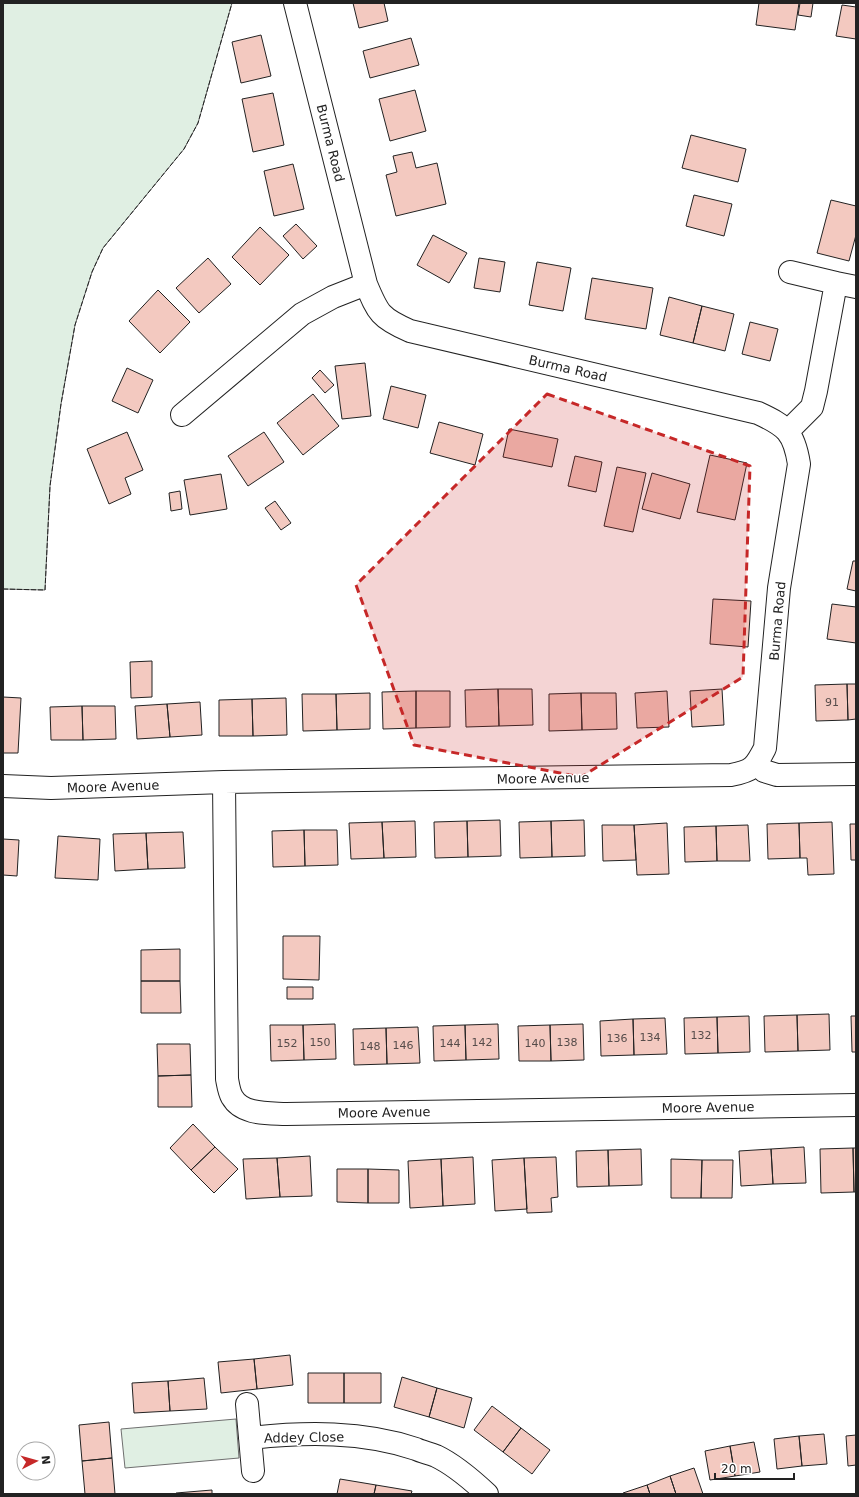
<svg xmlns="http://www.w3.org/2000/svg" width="859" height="1497" viewBox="0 0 859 1497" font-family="'DejaVu Sans',sans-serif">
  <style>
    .green { fill: #e0efe3; stroke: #6f6f6f }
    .building { fill: #f3c9c0; stroke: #222 }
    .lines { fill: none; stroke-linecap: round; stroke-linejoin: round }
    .minor-casing { stroke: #222; stroke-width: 24 }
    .minor { stroke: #fff; stroke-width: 22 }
    .fence { stroke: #222; stroke-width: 1; stroke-dasharray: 5 2; stroke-linecap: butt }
    .marked { fill: #c62828; fill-opacity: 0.2; stroke: #c62828; stroke-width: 3; stroke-dasharray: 8 5; stroke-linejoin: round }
    .labels { text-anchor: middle; stroke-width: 3; stroke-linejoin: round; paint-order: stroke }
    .number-label { font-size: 11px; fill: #564c4a }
    .street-label { font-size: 13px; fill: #222; stroke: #fff }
  </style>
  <rect width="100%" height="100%" fill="#fff"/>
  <!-- green -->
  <path class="green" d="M 3,3 L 232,3 L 198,123 L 184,149 L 103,248 L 92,272 L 75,325 L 61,404 L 50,486 L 45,590 L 3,589 Z
    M 236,1419 L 239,1458 L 125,1468 L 121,1429 Z"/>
  <!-- building -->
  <path class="building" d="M 353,3 L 384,3 L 388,21 L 359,28 Z
    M 759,3 L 799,3 L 795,30 L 756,25 Z
    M 800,3 L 813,3 L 811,17 L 798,15 Z
    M 842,5 L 856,7 L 856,39 L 836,36 Z
    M 261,35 L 271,76 L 241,83 L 232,42 Z
    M 411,38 L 419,65 L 370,78 L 363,51 Z
    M 415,90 L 426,131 L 390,141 L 379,99 Z
    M 273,93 L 284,145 L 253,152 L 242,99 Z
    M 691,135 L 746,149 L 738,182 L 682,168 Z
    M 412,152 L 416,168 L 437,163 L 446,204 L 396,216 L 386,175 L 397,172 L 393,156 Z
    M 293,164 L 304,209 L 274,216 L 264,171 Z
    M 694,195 L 732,204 L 724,236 L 686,226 Z
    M 831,200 L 856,206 L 856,235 L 849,261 L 817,253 Z
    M 296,224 L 317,246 L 303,259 L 283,236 Z
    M 260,227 L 289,255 L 260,285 L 232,257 Z
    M 433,235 L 467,253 L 449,283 L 417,265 Z
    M 208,258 L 231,284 L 199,313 L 176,288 Z
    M 479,258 L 505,262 L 500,292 L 474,288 Z
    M 537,262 L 571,268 L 563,311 L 529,305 Z
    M 592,278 L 653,288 L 646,329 L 585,319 Z
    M 158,290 L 190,322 L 160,353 L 129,321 Z
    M 669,297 L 702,306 L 693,343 L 660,335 Z
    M 702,306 L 734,314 L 725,351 L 693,343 Z
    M 750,322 L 778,329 L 770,361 L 742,354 Z
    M 365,363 L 371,416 L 342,419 L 335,366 Z
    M 127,368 L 153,380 L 138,413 L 112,401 Z
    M 320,370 L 334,385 L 325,393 L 312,378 Z
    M 391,386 L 426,395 L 418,428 L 383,419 Z
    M 313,394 L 339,426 L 303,455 L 277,423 Z
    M 439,422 L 483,434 L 475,465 L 430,453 Z
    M 509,429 L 558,439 L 552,467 L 503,457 Z
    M 127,432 L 143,470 L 125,478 L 131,494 L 109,504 L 87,449 Z
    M 264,432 L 284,462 L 248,486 L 228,456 Z
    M 710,455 L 747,463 L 735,520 L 697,512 Z
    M 575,456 L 602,462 L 596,492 L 568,486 Z
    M 617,467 L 646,473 L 633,532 L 604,526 Z
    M 652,473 L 690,484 L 680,519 L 642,509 Z
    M 221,474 L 227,509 L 190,515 L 184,480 Z
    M 180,491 L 182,509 L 171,511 L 169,493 Z
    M 275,501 L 291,523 L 281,530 L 265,508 Z
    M 853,561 L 856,561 L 856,591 L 847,589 Z
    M 713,599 L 751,601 L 748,647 L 710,644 Z
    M 832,604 L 856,607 L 856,643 L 827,639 Z
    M 152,661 L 152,697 L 131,698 L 130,662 Z
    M 847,684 L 848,720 L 816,721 L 815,685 Z
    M 847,684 L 856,684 L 856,719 L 848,720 Z
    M 498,689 L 532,689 L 533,725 L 499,726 Z
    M 498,689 L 499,726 L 466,727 L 465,690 Z
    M 722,689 L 724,725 L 692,727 L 690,691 Z
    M 416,691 L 450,691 L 450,727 L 416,728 Z
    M 416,691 L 416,728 L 383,729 L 382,692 Z
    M 667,691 L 669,727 L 637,728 L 635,693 Z
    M 370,693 L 370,729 L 337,730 L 336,694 Z
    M 581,693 L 616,693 L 617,729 L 582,730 Z
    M 581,693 L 582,730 L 549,731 L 549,694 Z
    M 302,694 L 336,694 L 337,730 L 303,731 Z
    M 3,697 L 21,698 L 18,753 L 3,753 Z
    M 286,698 L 287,735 L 253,736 L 252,699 Z
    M 252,699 L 253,736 L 219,736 L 219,700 Z
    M 200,702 L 202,735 L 170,737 L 167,704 Z
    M 167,704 L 170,737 L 137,739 L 135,706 Z
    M 82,706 L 83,740 L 51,740 L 50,707 Z
    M 82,706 L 115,706 L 116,739 L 83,740 Z
    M 500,820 L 501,856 L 468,857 L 467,821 Z
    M 584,820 L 585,856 L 552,857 L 551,821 Z
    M 415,821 L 416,857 L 384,858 L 382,822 Z
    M 467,821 L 468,857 L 435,858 L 434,822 Z
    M 551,821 L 552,857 L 520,858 L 519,822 Z
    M 382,822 L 384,858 L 351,859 L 349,823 Z
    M 832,822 L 834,874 L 808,875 L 807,858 L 800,858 L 799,823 Z
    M 667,823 L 669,874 L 637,875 L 634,825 Z
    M 799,823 L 800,858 L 768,859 L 767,824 Z
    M 850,824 L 856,824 L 856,860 L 851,860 Z
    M 602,825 L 634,825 L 636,860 L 603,861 Z
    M 748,825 L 750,861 L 717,861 L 716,826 Z
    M 716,826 L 717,861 L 685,862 L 684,827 Z
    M 304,830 L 305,866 L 273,867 L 272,831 Z
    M 304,830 L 337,830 L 338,865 L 305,866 Z
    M 183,832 L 185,868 L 148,869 L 146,833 Z
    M 146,833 L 148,869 L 115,871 L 113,834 Z
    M 58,836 L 100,839 L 98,880 L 55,878 Z
    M 3,839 L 19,840 L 17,876 L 3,875 Z
    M 283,936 L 320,936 L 319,980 L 283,979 Z
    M 180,949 L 180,981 L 141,981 L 141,950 Z
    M 141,981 L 180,981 L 181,1013 L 141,1013 Z
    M 287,987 L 313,987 L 313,999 L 287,999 Z
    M 829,1014 L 830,1050 L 798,1051 L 797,1015 Z
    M 797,1015 L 798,1051 L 765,1052 L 764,1016 Z
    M 749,1016 L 750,1052 L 718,1053 L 717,1017 Z
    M 851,1016 L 856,1016 L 856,1052 L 852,1052 Z
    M 717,1017 L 718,1053 L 685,1054 L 684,1018 Z
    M 665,1018 L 667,1054 L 634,1055 L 633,1019 Z
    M 633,1019 L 634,1055 L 601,1056 L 600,1021 Z
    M 335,1024 L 336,1059 L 304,1060 L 303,1025 Z
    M 498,1024 L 499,1059 L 466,1060 L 465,1025 Z
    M 583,1024 L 584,1060 L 551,1061 L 550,1025 Z
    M 270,1025 L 303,1025 L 304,1060 L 271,1061 Z
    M 465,1025 L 466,1060 L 434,1061 L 433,1026 Z
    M 550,1025 L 551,1061 L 519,1061 L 518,1026 Z
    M 418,1027 L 420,1063 L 387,1064 L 386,1028 Z
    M 386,1028 L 387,1064 L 354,1065 L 353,1029 Z
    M 157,1044 L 190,1044 L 191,1075 L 158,1076 Z
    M 191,1075 L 192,1107 L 158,1107 L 158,1076 Z
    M 193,1124 L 215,1147 L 191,1170 L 170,1148 Z
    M 215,1147 L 238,1169 L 214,1193 L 191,1170 Z
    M 804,1147 L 806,1183 L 773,1184 L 771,1149 Z
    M 853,1148 L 856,1148 L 856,1192 L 854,1192 Z
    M 853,1148 L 854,1192 L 821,1193 L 820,1149 Z
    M 641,1149 L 642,1185 L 609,1186 L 608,1150 Z
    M 771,1149 L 773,1184 L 741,1186 L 739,1151 Z
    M 608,1150 L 609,1186 L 577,1187 L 576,1151 Z
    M 310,1156 L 312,1196 L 280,1197 L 277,1158 Z
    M 473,1157 L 475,1204 L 443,1206 L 441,1159 Z
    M 556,1157 L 558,1197 L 551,1198 L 552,1212 L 527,1213 L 524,1158 Z
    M 277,1158 L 280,1197 L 246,1199 L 243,1159 Z
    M 524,1158 L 527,1209 L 495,1211 L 492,1160 Z
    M 441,1159 L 443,1206 L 410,1208 L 408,1161 Z
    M 671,1159 L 702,1160 L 701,1198 L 671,1198 Z
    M 702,1160 L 733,1160 L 732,1198 L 701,1198 Z
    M 337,1169 L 368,1169 L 368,1203 L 337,1202 Z
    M 368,1169 L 399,1170 L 399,1203 L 368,1203 Z
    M 290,1355 L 293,1385 L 257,1389 L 254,1359 Z
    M 254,1359 L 257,1389 L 221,1393 L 218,1362 Z
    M 308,1373 L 344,1373 L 344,1403 L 308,1403 Z
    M 344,1373 L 381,1373 L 381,1403 L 344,1403 Z
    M 402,1377 L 437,1388 L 429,1417 L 394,1407 Z
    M 204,1378 L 207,1409 L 170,1411 L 168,1381 Z
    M 168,1381 L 170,1411 L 134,1413 L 132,1383 Z
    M 437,1388 L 472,1398 L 464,1428 L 429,1417 Z
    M 492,1406 L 521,1428 L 503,1452 L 474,1430 Z
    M 109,1422 L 112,1458 L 82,1461 L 79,1425 Z
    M 521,1428 L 550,1450 L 532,1474 L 503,1452 Z
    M 824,1434 L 827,1464 L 802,1466 L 799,1436 Z
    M 856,1435 L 856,1465 L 848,1466 L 846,1436 Z
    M 799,1436 L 802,1466 L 777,1469 L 774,1439 Z
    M 754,1442 L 760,1472 L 735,1476 L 730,1446 Z
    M 730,1446 L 735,1476 L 710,1480 L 705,1451 Z
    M 112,1458 L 115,1494 L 85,1494 L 82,1461 Z
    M 694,1468 L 703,1494 L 676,1494 L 670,1476 Z
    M 670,1476 L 676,1494 L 650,1494 L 647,1485 Z
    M 340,1479 L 376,1485 L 374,1494 L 337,1494 Z
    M 376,1485 L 412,1491 L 411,1494 L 374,1494 Z
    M 647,1485 L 650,1494 L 623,1494 L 623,1493 Z
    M 212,1490 L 212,1494 L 176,1494 L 176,1493 Z"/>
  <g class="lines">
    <!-- minor casing -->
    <g class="minor-casing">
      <path id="minor" d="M 836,283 L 856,287
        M 182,415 L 302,314 L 333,297 L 366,284
        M 788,431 L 812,407 L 816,391 L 836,283 L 790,272
        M 757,764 L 764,771 L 777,775 L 856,774
        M 224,782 L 227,1079 C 228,1084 229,1092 232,1097 C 242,1115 268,1113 286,1114 L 856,1105
        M 3,786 L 51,788 L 224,782 L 731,775 C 753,771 755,767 765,748 L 779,588 L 799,464 C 794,432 786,426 758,413 L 410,331 C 380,318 378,313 366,284 L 295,3
        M 247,1404 L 253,1471
        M 250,1438 C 305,1432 363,1431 416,1449 C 422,1452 429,1453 436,1456 C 455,1465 472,1480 487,1494"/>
    </g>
    <!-- minor -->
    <use href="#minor" class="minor"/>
    <!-- fence -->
    <path class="fence" d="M 3,589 L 45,590 L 50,486 L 61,404 L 75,325 L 92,272 L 103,248 L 184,149 L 198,123 L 232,3"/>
  </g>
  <!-- marked area -->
  <path class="marked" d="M 547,394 L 750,466 L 743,677 L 581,777 L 414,745 L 356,585 Z"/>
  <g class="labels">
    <!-- number labels -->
    <g class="number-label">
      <text x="832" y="706">91</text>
      <text x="701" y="1039">132</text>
      <text x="650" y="1041">134</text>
      <text x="617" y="1042">136</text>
      <text x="320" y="1046">150</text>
      <text x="482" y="1046">142</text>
      <text x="567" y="1046">138</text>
      <text x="287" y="1047">152</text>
      <text x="450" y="1047">144</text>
      <text x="535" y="1047">140</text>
      <text x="403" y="1049">146</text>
      <text x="370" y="1050">148</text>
    </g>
    <!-- street labels -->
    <g class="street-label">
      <text transform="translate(331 143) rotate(76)" y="5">Burma Road</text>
      <text transform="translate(568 368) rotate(13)" y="5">Burma Road</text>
      <text transform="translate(777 621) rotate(-85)" y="5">Burma Road</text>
      <text transform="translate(543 778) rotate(-1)" y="5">Moore Avenue</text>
      <text transform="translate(113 786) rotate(-2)" y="5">Moore Avenue</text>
      <text transform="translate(708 1107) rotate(-1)" y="5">Moore Avenue</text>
      <text transform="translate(384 1112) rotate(-1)" y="5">Moore Avenue</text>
      <text transform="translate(304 1437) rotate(-1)" y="5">Addey Close</text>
    </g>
  </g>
  <!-- border -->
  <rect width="859" height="1497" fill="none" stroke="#222222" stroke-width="8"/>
  <!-- north arrow -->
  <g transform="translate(36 1461) rotate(84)"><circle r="19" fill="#ffffff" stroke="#a7a7a7"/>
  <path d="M0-3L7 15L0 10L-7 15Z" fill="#c62828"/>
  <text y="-6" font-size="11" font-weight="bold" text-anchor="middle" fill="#222222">N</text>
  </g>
  <!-- scale -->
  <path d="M715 1473v6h79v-6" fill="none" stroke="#222222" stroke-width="2"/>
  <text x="721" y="1473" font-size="12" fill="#222222" stroke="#ffffff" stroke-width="3" paint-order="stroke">20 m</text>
</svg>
